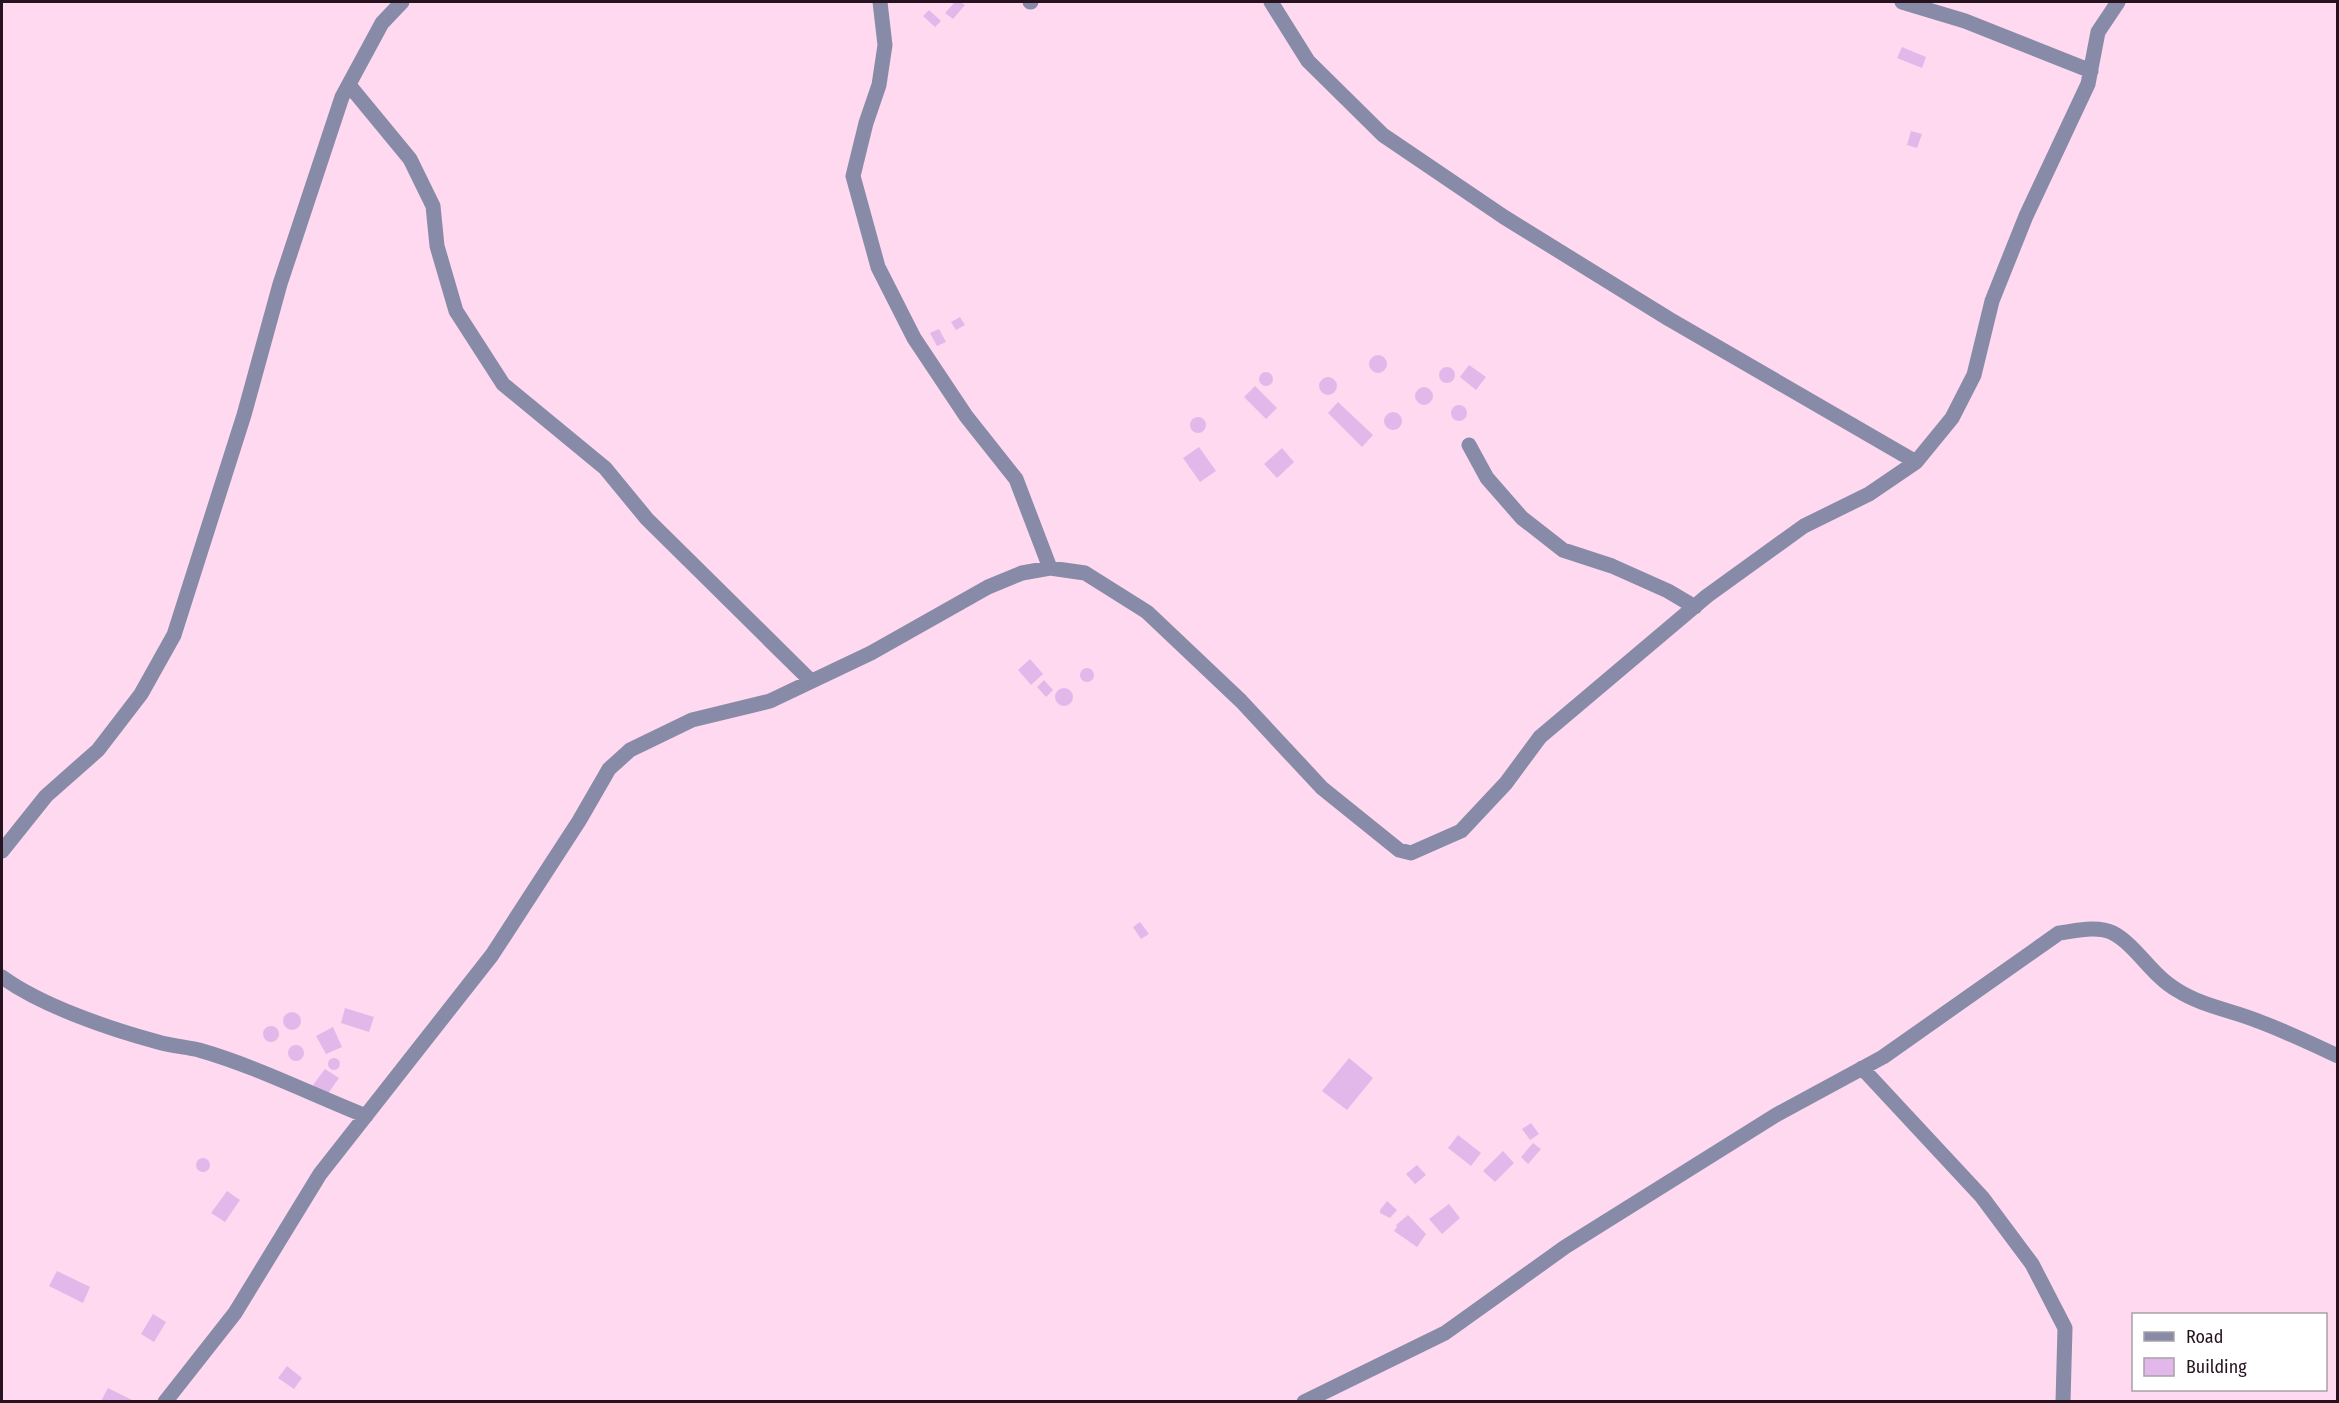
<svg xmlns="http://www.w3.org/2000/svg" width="2339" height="1403" viewBox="0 0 2339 1403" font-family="'Fira Sans Condensed',sans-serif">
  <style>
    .building { fill: #e2b8eb }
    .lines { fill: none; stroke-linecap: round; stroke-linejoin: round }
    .minor { stroke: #888ba8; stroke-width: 15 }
  </style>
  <rect width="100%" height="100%" fill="#fed9f0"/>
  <!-- building -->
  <path class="building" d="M 955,2 L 960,2 L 965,5 L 953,19 L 945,13 Z
    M 929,10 L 941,21 L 935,27 L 923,16 Z
    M 1902,47 L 1926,57 L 1922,68 L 1897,58 Z
    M 1911,131 L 1922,134 L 1917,148 L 1907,145 Z
    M 960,317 L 965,325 L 956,330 L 951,322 Z
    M 939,329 L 946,342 L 937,346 L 930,333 Z
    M1369 364a9 9 0 1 1 18 0a9 9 0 1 1-18 0Z
    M 1469,365 L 1486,377 L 1476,390 L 1460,377 Z
    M1439 375a8 8 0 1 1 16 0a8 8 0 1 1-16 0Z
    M1259 379a7 7 0 1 1 14 0a7 7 0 1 1-14 0Z
    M1319 386a9 9 0 1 1 18 0a9 9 0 1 1-18 0Z
    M 1255,386 L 1277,408 L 1266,419 L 1244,397 Z
    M1415 396a9 9 0 1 1 18 0a9 9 0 1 1-18 0Z
    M 1338,402 L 1373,435 L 1362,447 L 1328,413 Z
    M1451 413a8 8 0 1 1 16 0a8 8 0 1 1-16 0Z
    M1384 421a9 9 0 1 1 18 0a9 9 0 1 1-18 0Z
    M1190 425a8 8 0 1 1 16 0a8 8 0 1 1-16 0Z
    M 1199,447 L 1216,471 L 1200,482 L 1183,458 Z
    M 1282,448 L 1294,462 L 1277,478 L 1264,464 Z
    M 1030,659 L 1043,674 L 1031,685 L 1018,670 Z
    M1080 675a7 7 0 1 1 14 0a7 7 0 1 1-14 0Z
    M 1044,680 L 1053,690 L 1046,697 L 1037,687 Z
    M1055 697a9 9 0 1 1 18 0a9 9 0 1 1-18 0Z
    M 1140,922 L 1149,934 L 1141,939 L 1133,927 Z
    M 345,1008 L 374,1017 L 369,1032 L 341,1023 Z
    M283 1021a9 9 0 1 1 18 0a9 9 0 1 1-18 0Z
    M263 1034a8 8 0 1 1 16 0a8 8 0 1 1-16 0Z
    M 333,1027 L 342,1047 L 326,1054 L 316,1036 Z
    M288 1053a8 8 0 1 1 16 0a8 8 0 1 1-16 0Z
    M328 1064a6 6 0 1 1 12 0a6 6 0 1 1-12 0Z
    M 1349,1058 L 1373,1078 L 1347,1110 L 1322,1091 Z
    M 325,1069 L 339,1078 L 327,1095 L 313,1085 Z
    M 1531,1123 L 1539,1134 L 1530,1140 L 1522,1129 Z
    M 1458,1135 L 1481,1153 L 1471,1166 L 1448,1148 Z
    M 1533,1143 L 1541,1149 L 1528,1164 L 1521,1157 Z
    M 1503,1151 L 1514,1163 L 1495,1182 L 1483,1171 Z
    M196 1165a7 7 0 1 1 14 0a7 7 0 1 1-14 0Z
    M 1417,1165 L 1426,1175 L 1415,1184 L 1406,1174 Z
    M 227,1191 L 240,1200 L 225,1222 L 211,1213 Z
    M 1387,1201 L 1397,1210 L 1390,1218 L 1380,1213 L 1380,1210 Z
    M 1449,1204 L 1460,1218 L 1442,1234 L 1429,1219 Z
    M 1408,1215 L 1426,1234 L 1417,1247 L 1394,1231 L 1397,1227 L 1396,1225 Z
    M 57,1271 L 90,1287 L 83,1303 L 49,1286 Z
    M 153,1314 L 166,1322 L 154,1342 L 141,1334 Z
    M 287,1366 L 302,1378 L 294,1389 L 278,1378 Z
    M 108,1388 L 134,1401 L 101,1401 Z"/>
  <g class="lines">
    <!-- minor -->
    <path class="minor" d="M 880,2 L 885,45 L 879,85 L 866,123 L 853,176 L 878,267 L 914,338 L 966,416 L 1016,479 L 1050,568
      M 1030,2 L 1031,2
      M 1271,2 L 1308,61 L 1383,135 L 1504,217 L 1669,319 L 1916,462
      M 1902,2 L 1965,21 L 2091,71
      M 349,85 L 410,159 L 433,206 L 437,246 L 456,311 L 503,384 L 605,468 L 647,519 L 811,681
      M 1469,445 L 1487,478 L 1522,518 L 1563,550 L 1612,566 L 1668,591 L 1695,607
      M 2,851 L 46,796 L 98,750 L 141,694 L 174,635 L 244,415 L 280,284 L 342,97 L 382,23 L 402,2
      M 2,977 C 42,1006 110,1029 158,1042 C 172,1046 186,1047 199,1050 C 255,1066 311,1094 366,1116
      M 1862,1068 L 1982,1197 L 2032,1264 L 2065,1328 L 2063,1402
      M 165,1402 L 235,1313 L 320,1174 L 492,955 L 579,821 L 609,769 L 630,750 L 692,720 L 770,701 L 871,653 L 988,587 L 1022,573 L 1050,568 L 1085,573 L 1147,612 L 1241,701 L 1322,788 L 1399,850 L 1411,853 L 1461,831 L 1506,783 L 1540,737 L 1707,596 L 1804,526 L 1869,494 L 1916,462 L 1952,418 L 1974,375 L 1992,301 L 2026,216 L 2088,84 L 2098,32 L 2118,2
      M 1304,1402 L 1445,1333 L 1565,1247 L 1776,1115 L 1883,1057 L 2059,933 C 2075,931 2097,925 2113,933 C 2136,945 2152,976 2177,990 C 2202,1006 2231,1010 2258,1021 C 2285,1031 2312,1044 2338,1056"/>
  </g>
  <!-- border -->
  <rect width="2339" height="1403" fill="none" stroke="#271220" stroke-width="6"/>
  <!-- legend -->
  <rect x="2132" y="1313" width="195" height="78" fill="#ffffff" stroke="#a9a0a6" stroke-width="1.5"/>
  <rect x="2144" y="1332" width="30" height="9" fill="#888ba8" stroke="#a9a0a6" stroke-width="1.5"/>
  <text x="2186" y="1343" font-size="18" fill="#271220">Road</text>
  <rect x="2144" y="1358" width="30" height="18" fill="#e2b8eb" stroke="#a9a0a6" stroke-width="1.5"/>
  <text x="2186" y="1373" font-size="18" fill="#271220">Building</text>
</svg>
